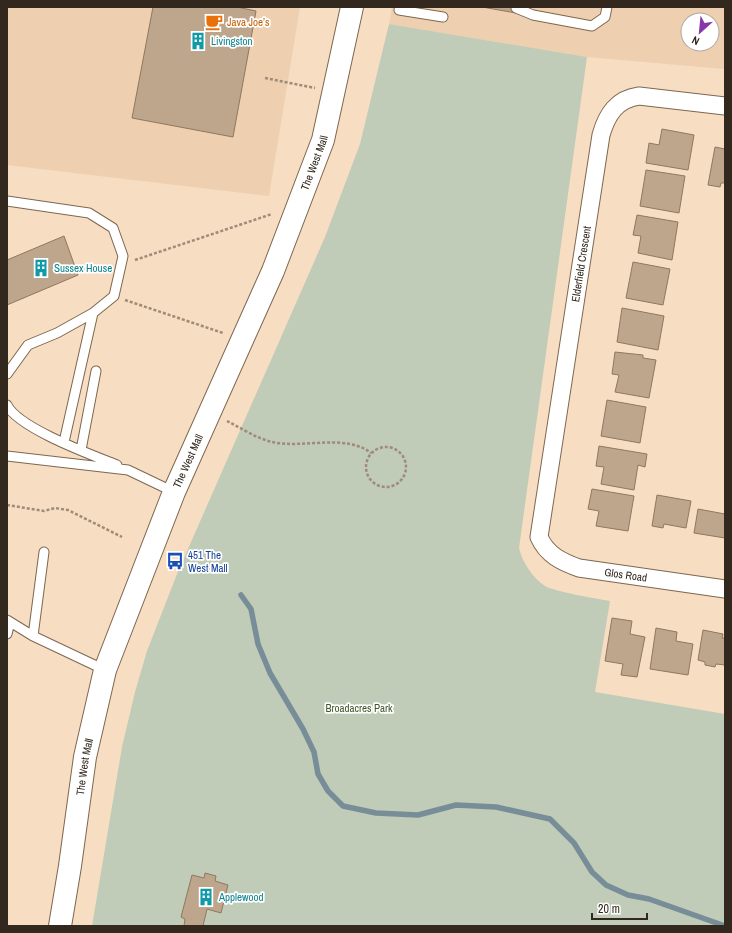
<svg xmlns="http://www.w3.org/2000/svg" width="732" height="933" viewBox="0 0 732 933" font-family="'Archivo Narrow',sans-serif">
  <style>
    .built { fill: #eecfaf; fill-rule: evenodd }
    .green { fill: #c0cbb8 }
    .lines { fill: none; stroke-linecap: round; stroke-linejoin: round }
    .stream { stroke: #778e98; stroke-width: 5.5 }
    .building { fill: #bea68d; stroke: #8f7860 }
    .lane-casing { stroke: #7e6750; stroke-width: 11 }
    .street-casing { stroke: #7e6750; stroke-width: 19 }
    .secondary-casing { stroke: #7e6750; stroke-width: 24 }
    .path { stroke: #9e8b78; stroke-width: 2.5; stroke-dasharray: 3 2; stroke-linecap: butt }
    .lane { stroke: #fff; stroke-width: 9 }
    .street { stroke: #fff; stroke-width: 17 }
    .secondary { stroke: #fff; stroke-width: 22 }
    .labels { text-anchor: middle; stroke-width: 3.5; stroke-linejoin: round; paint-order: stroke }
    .food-label { font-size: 11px; fill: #c56008; stroke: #fff; text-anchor: start }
    .culture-label { font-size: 11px; fill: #0d838f; stroke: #fff; text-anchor: start }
    .street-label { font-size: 11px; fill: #32281e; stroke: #fff }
    .transit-label { font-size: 11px; fill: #164399; stroke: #fff; text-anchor: start }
    .park-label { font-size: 11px; fill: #41592a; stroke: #fff }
  </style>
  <rect width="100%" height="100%" fill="#f7ddc2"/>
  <!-- built -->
  <path class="built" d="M 7,7 L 300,7 L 269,196 L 7,165 Z
    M 392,7 L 725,7 L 724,69 L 587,57 L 389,24 ZM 688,20 L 712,20 L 712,44 L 688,44 Z"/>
  <!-- green -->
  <path class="green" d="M 389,24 L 587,57 L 519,548 C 522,562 533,578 545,586 C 552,591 598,599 610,601 L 595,692 L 725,714 L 725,926 L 92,926 L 122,747 L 135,692 L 147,651 L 177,574 L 325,237 L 360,144 Z"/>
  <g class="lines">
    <!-- stream -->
    <path class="stream" d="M 241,595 L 251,609 L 258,644 L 270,673 L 303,729 L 314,752 L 318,774 L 328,791 L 343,806 L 376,813 L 418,815 L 456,805 L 496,807 L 550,819 L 574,843 L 592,872 L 606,885 L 628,895 L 649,899 L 725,926"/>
  </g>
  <!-- building -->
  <path class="building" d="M 153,7 L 237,7 L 256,11 L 233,137 L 132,118 Z
    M 482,7 L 516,7 L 516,13 Z
    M 662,129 L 694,135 L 688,170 L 646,163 L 649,143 L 659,145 Z
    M 715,147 L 725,149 L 725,183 L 721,183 L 720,187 L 708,185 Z
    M 646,170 L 685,176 L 679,213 L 640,206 Z
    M 637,215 L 678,222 L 672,260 L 638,253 L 641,236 L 633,235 Z
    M 64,236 L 78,275 L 7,305 L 7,260 Z
    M 633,262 L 670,269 L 663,305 L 626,298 Z
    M 622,308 L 664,316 L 658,350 L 617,342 Z
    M 615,352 L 643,355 L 643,358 L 656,360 L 649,398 L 615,392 L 619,375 L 612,374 Z
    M 607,400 L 646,407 L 640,443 L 601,436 Z
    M 599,446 L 647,454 L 645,467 L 638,465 L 634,490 L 601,484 L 604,467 L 596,466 Z
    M 592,489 L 634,496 L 628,531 L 596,526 L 599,511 L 588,509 Z
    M 657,495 L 691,501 L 686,528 L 664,524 L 663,528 L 652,526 Z
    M 698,509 L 725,514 L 725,538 L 694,533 Z
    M 612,618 L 632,621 L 630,634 L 645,637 L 637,677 L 621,675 L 623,664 L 605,661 Z
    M 656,628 L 677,632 L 676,641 L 693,644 L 688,675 L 650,669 Z
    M 703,630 L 723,634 L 722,638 L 725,638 L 725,665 L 716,664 L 715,667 L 705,665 L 705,662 L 698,660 Z
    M 205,873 L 216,876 L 215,881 L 228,885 L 221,913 L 207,909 L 203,926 L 184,926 L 185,919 L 181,917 L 192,875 L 204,878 Z"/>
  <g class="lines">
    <!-- lane casing -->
    <g class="lane-casing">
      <path id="lane" d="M 400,7 L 399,10 L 443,17
        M 516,8 L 533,15 L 592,26 L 605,17 L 607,7
        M 7,201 L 89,213 L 113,228 L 123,256 L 121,265 L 114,296 L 93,313 L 64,442
        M 7,374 L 28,345 L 57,333 L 93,313
        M 7,405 C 18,428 92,455 117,465
        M 81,450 L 96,371
        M 7,456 L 128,470 L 174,492
        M 7,620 L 33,636 L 105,670
        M 7,634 L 10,622
        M 33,636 L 44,552"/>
    </g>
    <!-- street casing -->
    <g class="street-casing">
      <g id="street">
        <path id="s1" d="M 725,106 L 639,96 C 617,99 607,114 601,135 L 539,537 C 547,555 562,562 579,568 L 725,589"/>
      </g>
    </g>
    <!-- secondary casing -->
    <g class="secondary-casing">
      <g id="secondary">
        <path id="s2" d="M 60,926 L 70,866 L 85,757 L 105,670 L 174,492 L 273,271 L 323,140 L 352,7"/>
      </g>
    </g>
    <!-- path -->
    <path class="path" d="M 265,78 L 315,88
      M 135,260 L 272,214
      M 125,300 L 223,333
      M 227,421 C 241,428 256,438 272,442 C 303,449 345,433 371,453
      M366 467a20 20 0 1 1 40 0a20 20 0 1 1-40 0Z
      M 7,505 L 44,511 L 55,508 L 68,510 L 122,537"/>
    <!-- lane -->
    <use href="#lane" class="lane"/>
    <!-- street -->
    <use href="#street" class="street"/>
    <!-- secondary -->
    <use href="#secondary" class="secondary"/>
  </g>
  <!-- icons -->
  <defs>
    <g id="cafe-bare" transform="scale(1.38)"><path d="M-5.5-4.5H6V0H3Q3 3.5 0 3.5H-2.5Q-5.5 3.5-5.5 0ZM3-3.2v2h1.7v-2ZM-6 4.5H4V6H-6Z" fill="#e8710a" stroke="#fff" stroke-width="2.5" paint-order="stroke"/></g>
    <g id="building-bare" transform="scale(1.38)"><path d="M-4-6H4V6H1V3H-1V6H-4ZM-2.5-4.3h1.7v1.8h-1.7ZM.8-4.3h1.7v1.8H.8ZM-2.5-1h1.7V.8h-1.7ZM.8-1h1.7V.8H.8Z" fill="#0f9aa8" stroke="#fff" stroke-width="2.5" paint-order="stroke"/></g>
    <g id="bus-bare" transform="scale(1.38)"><path d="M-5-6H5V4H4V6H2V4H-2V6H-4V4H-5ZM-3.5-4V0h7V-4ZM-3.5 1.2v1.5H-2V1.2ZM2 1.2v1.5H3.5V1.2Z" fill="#1a4fb4" stroke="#fff" stroke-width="2.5" paint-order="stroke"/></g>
  </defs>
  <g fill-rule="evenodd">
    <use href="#cafe-bare" x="214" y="22"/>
    <use href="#building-bare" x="198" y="41"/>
    <use href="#building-bare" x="41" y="268"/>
    <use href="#bus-bare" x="175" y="561"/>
    <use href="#building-bare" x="206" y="897"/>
  </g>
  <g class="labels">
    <!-- food labels -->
    <g class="food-label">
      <text x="227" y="26">Java Joe’s</text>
    </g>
    <!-- culture labels -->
    <g class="culture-label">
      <text x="211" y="45">Livingston</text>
      <text x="54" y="272">Sussex House</text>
      <text x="219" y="901">Applewood</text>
    </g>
    <!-- street labels -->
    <g class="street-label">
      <text dy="4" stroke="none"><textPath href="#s2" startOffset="809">The West Mall</textPath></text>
      <text transform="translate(581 264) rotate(-81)" y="4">Elderfield Crescent</text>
      <text dy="4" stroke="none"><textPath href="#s2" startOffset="485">The West Mall</textPath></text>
      <text dy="4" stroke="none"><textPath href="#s1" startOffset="651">Glos Road</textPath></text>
      <text dy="4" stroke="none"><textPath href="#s2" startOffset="161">The West Mall</textPath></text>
    </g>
    <!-- transit labels -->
    <g class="transit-label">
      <text x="188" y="559">451 The<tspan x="188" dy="13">West Mall</tspan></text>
    </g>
    <!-- park labels -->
    <g class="park-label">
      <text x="359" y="712">Broadacres Park</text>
    </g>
  </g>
  <!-- border -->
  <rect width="732" height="933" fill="none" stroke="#32281e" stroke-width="16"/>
  <!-- north arrow -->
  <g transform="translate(700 32) rotate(207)"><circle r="19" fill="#ffffff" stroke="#ada9a5"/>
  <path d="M0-3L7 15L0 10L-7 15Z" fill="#8737a7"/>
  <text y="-6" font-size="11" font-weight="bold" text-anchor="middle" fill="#32281e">N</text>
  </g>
  <!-- scale -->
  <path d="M592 913v6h55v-6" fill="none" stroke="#32281e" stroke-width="2"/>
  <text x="598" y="913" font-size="12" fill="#32281e" stroke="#ffffff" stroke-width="3" paint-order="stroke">20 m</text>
</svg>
